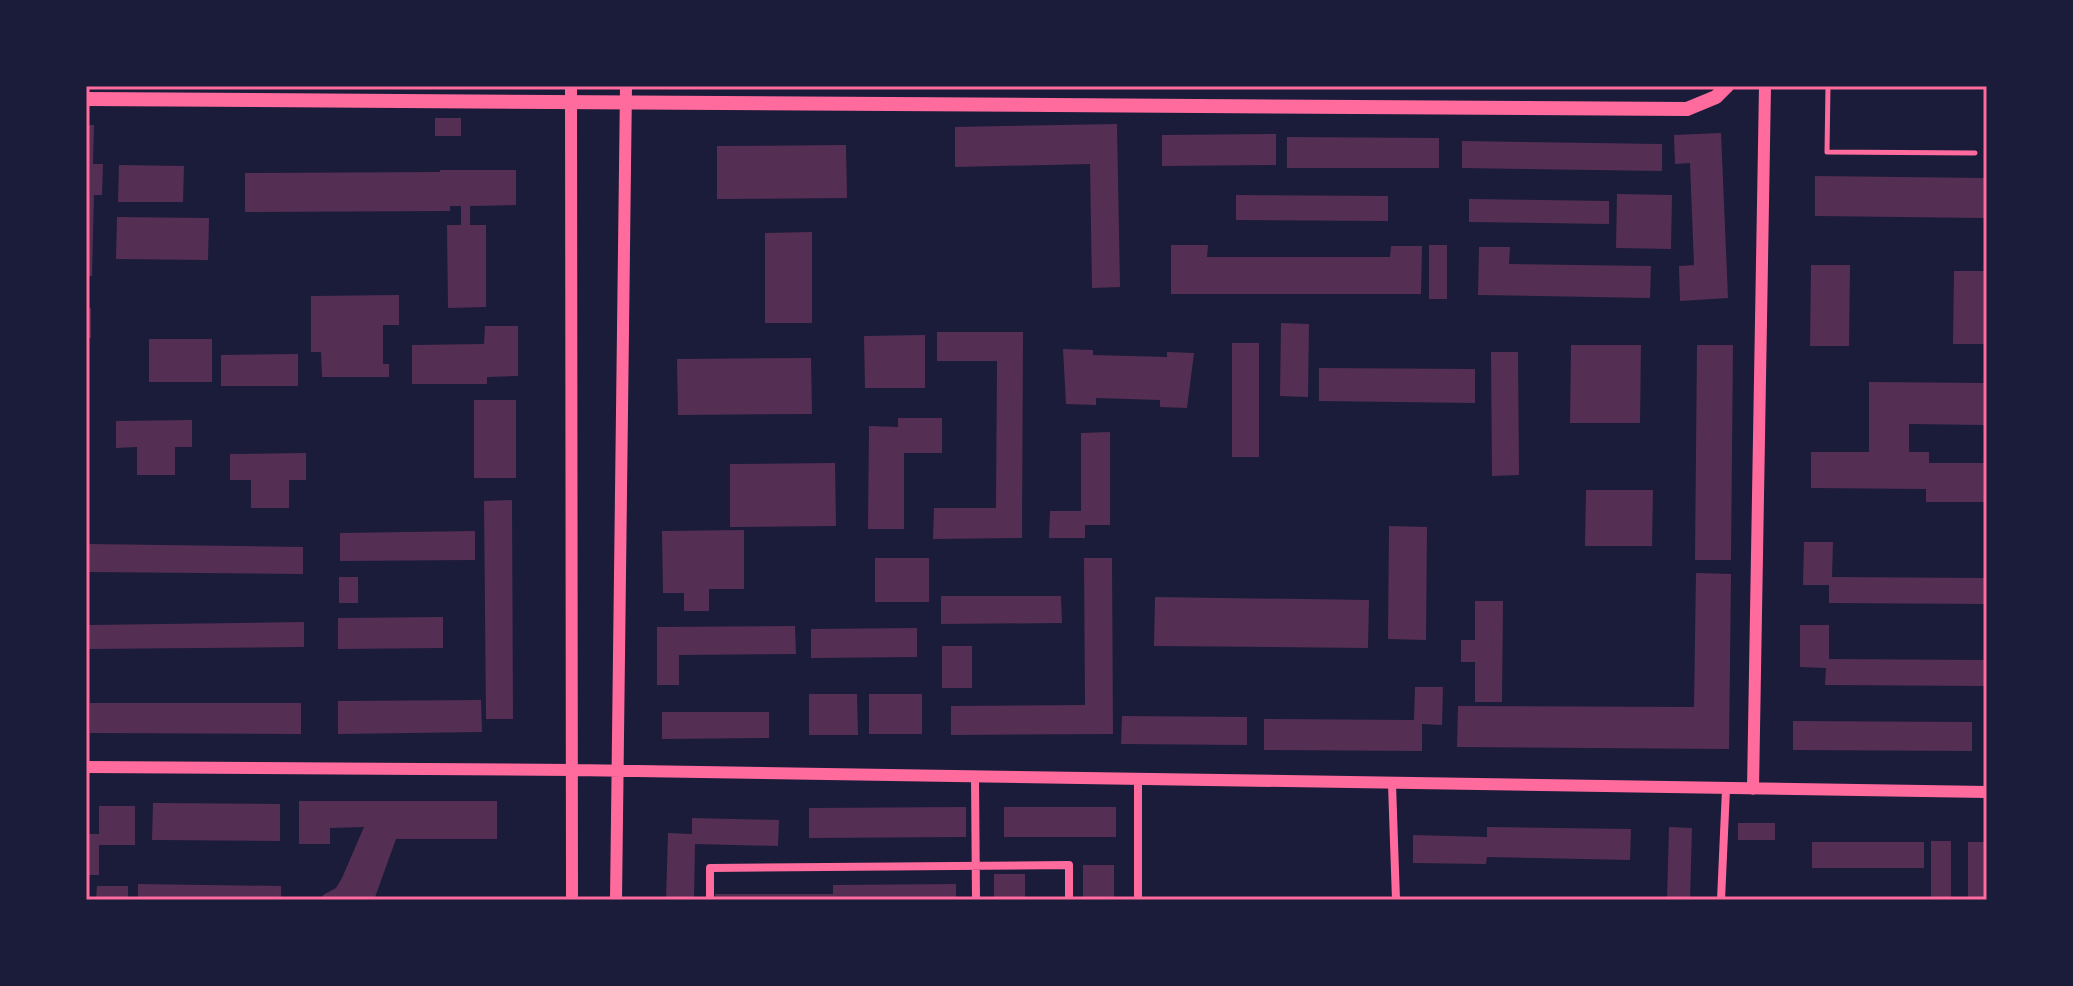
<svg xmlns="http://www.w3.org/2000/svg" width="2073" height="986" viewBox="0 0 2073 986" font-family="Mulish,sans-serif">
  <style>
    .green { fill: #2a1e3b }
    .building { fill: #542f53 }
    .lines { fill: none; stroke-linecap: round; stroke-linejoin: round }
    .service { stroke: #ff6b9d; stroke-width: 5 }
    .minor { stroke: #ff6b9d; stroke-width: 8 }
    .tertiary { stroke: #ff6b9d; stroke-width: 12 }
    .secondary { stroke: #ff6b9d; stroke-width: 14 }
    .neatline { fill: none; stroke: #ff6b9d; stroke-width: 3 }
  </style>
  <rect width="100%" height="100%" fill="#1b1b3a"/>
  <!-- green -->
  <path class="green" d="M 1258,86 L 1693,86 L 1693,87 Z"/>
  <!-- building -->
  <path class="building" d="M 435,118 L 461,118 L 461,136 L 435,136 Z
    M 1117,124 L 1120,287 L 1092,288 L 1090,164 L 955,167 L 955,127 Z
    M 86,125 L 94,125 L 93,164 L 103,164 L 102,195 L 94,195 L 92,276 L 86,276 Z
    M 1721,133 L 1728,298 L 1680,301 L 1679,266 L 1694,265 L 1690,163 L 1675,164 L 1674,135 Z
    M 1276,134 L 1276,165 L 1162,166 L 1162,135 Z
    M 1287,137 L 1439,138 L 1439,168 L 1287,168 Z
    M 1462,141 L 1662,144 L 1662,171 L 1462,168 Z
    M 846,145 L 847,198 L 717,199 L 717,146 Z
    M 119,165 L 184,166 L 183,202 L 118,202 Z
    M 440,170 L 516,170 L 516,205 L 470,206 L 470,225 L 486,225 L 486,307 L 448,308 L 447,225 L 461,225 L 461,206 L 450,206 L 450,211 L 245,212 L 245,173 L 440,172 Z
    M 1815,176 L 1986,178 L 1985,218 L 1815,216 Z
    M 1617,194 L 1672,195 L 1671,249 L 1616,248 Z
    M 1236,195 L 1388,196 L 1388,221 L 1236,220 Z
    M 1469,199 L 1609,201 L 1609,224 L 1469,222 Z
    M 117,217 L 209,218 L 208,260 L 116,259 Z
    M 812,232 L 812,323 L 765,323 L 765,233 Z
    M 1171,245 L 1208,245 L 1207,257 L 1390,257 L 1391,246 L 1422,246 L 1421,294 L 1171,294 Z
    M 1429,245 L 1447,245 L 1447,299 L 1429,299 Z
    M 1479,247 L 1510,247 L 1509,264 L 1651,266 L 1650,298 L 1478,295 Z
    M 1811,265 L 1850,265 L 1849,346 L 1810,346 Z
    M 1954,271 L 1987,271 L 1987,344 L 1953,344 Z
    M 399,295 L 399,325 L 383,325 L 383,364 L 389,364 L 389,377 L 322,377 L 321,352 L 311,352 L 311,296 Z
    M 86,308 L 91,308 L 91,338 L 86,338 Z
    M 1281,323 L 1309,324 L 1308,397 L 1280,396 Z
    M 485,326 L 518,326 L 518,376 L 487,377 L 487,384 L 412,384 L 412,345 L 484,344 Z
    M 937,332 L 1023,332 L 1022,538 L 933,539 L 934,508 L 996,508 L 997,361 L 937,361 Z
    M 925,335 L 925,388 L 865,388 L 864,336 Z
    M 149,339 L 212,339 L 212,382 L 149,382 Z
    M 1232,343 L 1259,343 L 1259,457 L 1232,457 Z
    M 1571,345 L 1641,345 L 1640,423 L 1570,423 Z
    M 1697,345 L 1733,345 L 1731,560 L 1695,560 Z
    M 1063,349 L 1093,350 L 1093,355 L 1167,357 L 1167,352 L 1194,353 L 1187,408 L 1160,407 L 1160,400 L 1096,398 L 1096,405 L 1066,404 Z
    M 1491,352 L 1518,352 L 1519,475 L 1492,476 Z
    M 298,354 L 298,386 L 221,386 L 221,355 Z
    M 811,358 L 812,414 L 678,415 L 677,359 Z
    M 1319,368 L 1475,369 L 1475,403 L 1319,401 Z
    M 1869,382 L 1987,383 L 1987,425 L 1909,424 L 1909,452 L 1929,452 L 1929,463 L 1985,463 L 1985,502 L 1926,502 L 1926,489 L 1811,488 L 1811,452 L 1869,452 Z
    M 474,400 L 516,400 L 516,478 L 474,478 Z
    M 898,418 L 942,418 L 942,453 L 904,453 L 904,529 L 868,529 L 869,426 L 898,427 Z
    M 192,420 L 192,447 L 175,447 L 175,475 L 137,475 L 137,447 L 116,448 L 116,421 Z
    M 1110,432 L 1110,525 L 1085,525 L 1085,538 L 1049,538 L 1050,511 L 1081,511 L 1081,433 Z
    M 306,453 L 306,480 L 289,480 L 289,508 L 251,508 L 251,480 L 230,480 L 230,454 Z
    M 835,463 L 836,526 L 730,527 L 730,464 Z
    M 1586,490 L 1653,490 L 1652,546 L 1585,546 Z
    M 512,500 L 513,719 L 486,719 L 484,501 Z
    M 1389,526 L 1427,527 L 1426,640 L 1388,639 Z
    M 744,530 L 744,589 L 709,589 L 709,611 L 684,611 L 684,593 L 663,593 L 662,531 Z
    M 475,531 L 475,560 L 340,561 L 340,533 Z
    M 1804,542 L 1833,542 L 1832,577 L 1987,578 L 1987,604 L 1829,603 L 1829,585 L 1803,585 Z
    M 88,544 L 303,547 L 303,574 L 88,572 Z
    M 875,558 L 929,558 L 929,602 L 875,602 Z
    M 1084,558 L 1112,558 L 1113,734 L 951,735 L 951,706 L 1085,705 Z
    M 1696,573 L 1731,574 L 1729,749 L 1457,747 L 1458,706 L 1694,707 Z
    M 339,577 L 358,577 L 358,603 L 339,603 Z
    M 941,596 L 1061,596 L 1062,623 L 941,624 Z
    M 1155,597 L 1369,600 L 1368,648 L 1154,646 Z
    M 1475,601 L 1503,601 L 1502,702 L 1475,702 L 1475,662 L 1461,662 L 1461,640 L 1475,640 Z
    M 443,617 L 443,648 L 338,649 L 338,618 Z
    M 304,622 L 304,647 L 89,649 L 89,625 Z
    M 1800,625 L 1829,625 L 1829,659 L 1985,660 L 1984,686 L 1825,685 L 1826,668 L 1800,667 Z
    M 795,626 L 796,654 L 679,655 L 679,685 L 657,685 L 657,627 Z
    M 917,628 L 917,657 L 811,658 L 811,629 Z
    M 942,646 L 972,646 L 972,688 L 942,688 Z
    M 1415,687 L 1443,687 L 1442,725 L 1422,724 L 1422,751 L 1264,750 L 1264,719 L 1414,720 Z
    M 809,694 L 857,694 L 858,735 L 809,735 Z
    M 869,694 L 922,694 L 922,734 L 869,734 Z
    M 481,700 L 482,732 L 338,734 L 338,701 Z
    M 90,703 L 301,703 L 301,734 L 90,733 Z
    M 662,712 L 769,712 L 769,738 L 662,739 Z
    M 1122,716 L 1247,717 L 1247,745 L 1121,744 Z
    M 1793,721 L 1972,722 L 1972,751 L 1793,750 Z
    M 299,801 L 497,801 L 497,839 L 396,839 L 374,900 L 323,900 L 323,895 L 336,888 L 342,878 L 364,827 L 330,828 L 330,844 L 299,844 Z
    M 153,803 L 280,804 L 280,841 L 152,840 Z
    M 99,806 L 135,806 L 135,845 L 99,845 L 99,875 L 86,875 L 86,834 L 99,834 Z
    M 966,807 L 966,837 L 809,838 L 809,808 Z
    M 1004,807 L 1116,807 L 1116,837 L 1004,837 Z
    M 692,818 L 779,820 L 778,846 L 695,844 L 694,900 L 666,900 L 668,833 L 692,834 Z
    M 1738,823 L 1775,823 L 1775,840 L 1738,840 Z
    M 1487,827 L 1631,829 L 1630,860 L 1487,857 L 1486,864 L 1413,863 L 1413,835 L 1487,837 Z
    M 1669,827 L 1692,828 L 1690,900 L 1667,900 Z
    M 1931,841 L 1951,841 L 1951,900 L 1931,900 Z
    M 1812,842 L 1924,842 L 1924,868 L 1812,868 Z
    M 1968,842 L 1987,842 L 1987,900 L 1968,900 Z
    M 1083,865 L 1114,865 L 1114,900 L 1083,900 Z
    M 994,874 L 1025,874 L 1025,900 L 994,900 Z
    M 138,884 L 281,886 L 281,900 L 138,900 Z
    M 956,884 L 956,900 L 715,900 L 715,894 L 833,894 L 833,885 Z
    M 97,886 L 128,886 L 128,900 L 96,900 Z"/>
  <g class="lines">
    <!-- service -->
    <path class="service" d="M 1828,86 L 1827,152 L 1975,153"/>
    <!-- minor -->
    <path class="minor" d="M 975,778 L 976,900
      M 1138,781 L 1138,900
      M 1392,784 L 1396,900
      M 710,900 L 710,868 L 1069,865 L 1069,900
      M 1721,900 L 1726,789"/>
    <!-- tertiary -->
    <path class="tertiary" d="M 571,86 L 572,900
      M 86,767 L 573,770 L 1987,792
      M 1753,789 L 1765,86
      M 616,900 L 626,86"/>
    <!-- secondary -->
    <path class="secondary" d="M 86,99 L 1687,109 L 1716,97 L 1727,86"/>
  </g>
  <!-- border -->
  <rect width="2073" height="986" fill="none" stroke="#1b1b3a" stroke-width="176"/>
  <rect x="88" y="88" width="1897" height="810" class="neatline"/>
</svg>
